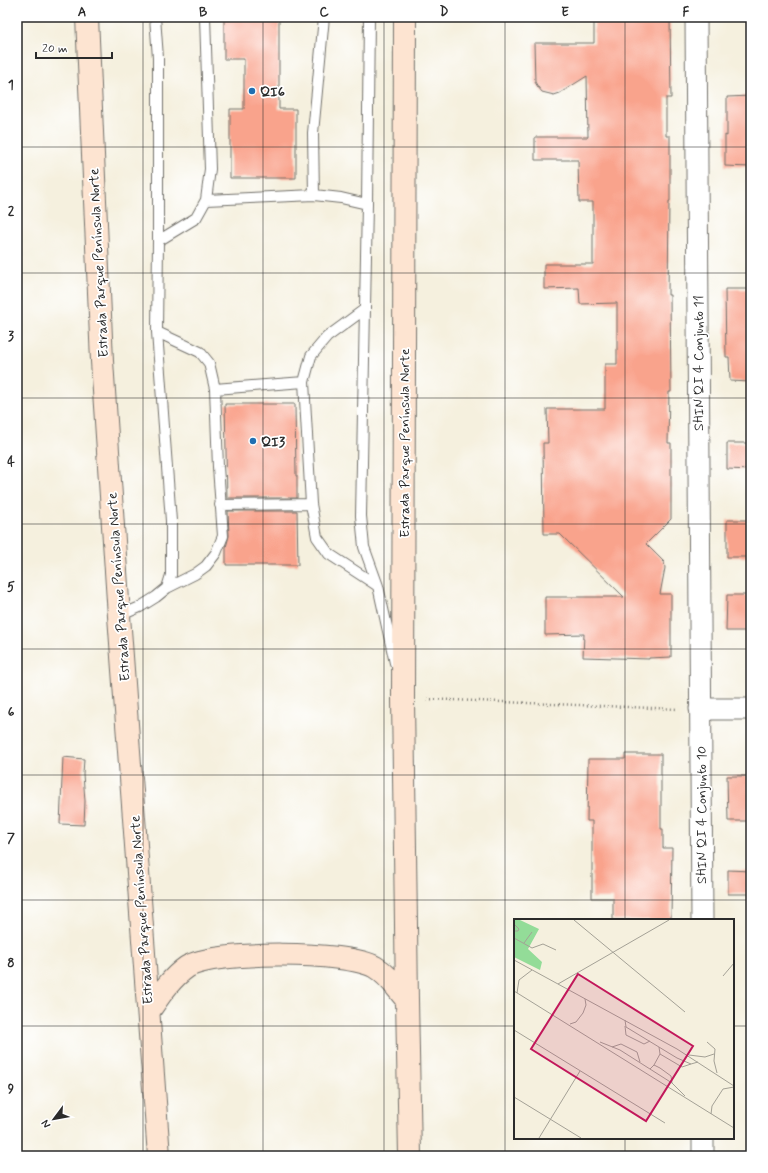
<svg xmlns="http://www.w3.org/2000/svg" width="768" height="1173" viewBox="0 0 768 1173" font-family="Mynerve,sans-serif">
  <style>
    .building { fill: #f9a38c }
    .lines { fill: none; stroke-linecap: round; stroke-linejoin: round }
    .lane-casing { stroke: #72706a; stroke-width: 12 }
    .street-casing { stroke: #72706a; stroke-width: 23 }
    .secondary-casing { stroke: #72706a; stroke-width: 24 }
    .path { stroke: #72706a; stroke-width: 2.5; stroke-dasharray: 1 3; stroke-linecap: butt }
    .lane { stroke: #fff; stroke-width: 10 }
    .street { stroke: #fff; stroke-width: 21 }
    .secondary { stroke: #fde4d1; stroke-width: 22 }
    .grid { fill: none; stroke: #2b2b2b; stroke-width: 1; stroke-opacity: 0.55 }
    .poi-dot { fill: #1f6fb2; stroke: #fff; stroke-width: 1.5 }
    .labels { text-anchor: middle; stroke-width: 3.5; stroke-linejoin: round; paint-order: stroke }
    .poi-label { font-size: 14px; font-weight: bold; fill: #2b2b2b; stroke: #fff; text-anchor: start }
    .street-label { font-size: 14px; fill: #2b2b2b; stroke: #fff }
    .inset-road { fill: none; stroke: #a4a196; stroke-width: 1 }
    .view { fill: #c2185b; fill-opacity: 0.15; stroke: #c2185b; stroke-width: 2 }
    .inset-edge { fill: none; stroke: #2b2b2b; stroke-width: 2 }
    .neatline { fill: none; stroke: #2b2b2b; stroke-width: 1.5 }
    .grid-label { font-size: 13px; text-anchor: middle; font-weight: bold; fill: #2b2b2b }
  </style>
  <rect width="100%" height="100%" fill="#fff"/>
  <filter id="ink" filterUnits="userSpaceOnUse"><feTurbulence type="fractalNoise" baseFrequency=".025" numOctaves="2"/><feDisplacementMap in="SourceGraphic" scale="8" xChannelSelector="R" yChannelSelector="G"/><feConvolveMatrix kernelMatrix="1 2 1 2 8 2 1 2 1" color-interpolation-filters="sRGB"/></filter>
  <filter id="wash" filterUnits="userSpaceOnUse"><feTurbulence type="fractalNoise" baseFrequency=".012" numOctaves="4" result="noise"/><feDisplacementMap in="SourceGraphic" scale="16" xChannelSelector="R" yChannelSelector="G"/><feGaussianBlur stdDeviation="0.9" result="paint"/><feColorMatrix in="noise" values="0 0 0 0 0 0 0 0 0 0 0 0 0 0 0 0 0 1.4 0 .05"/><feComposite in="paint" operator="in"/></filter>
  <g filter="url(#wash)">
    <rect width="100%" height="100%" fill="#f5f0de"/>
    <g id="blocks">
      <!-- building -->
      <path class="building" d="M 224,17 L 279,17 L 279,109 L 296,109 L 296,178 L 230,178 L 230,109 L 244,109 L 244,59 L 224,59 Z
        M 594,17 L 670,17 L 671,98 L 666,98 L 666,136 L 670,136 L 670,201 L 669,201 L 668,295 L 670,295 L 671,392 L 669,392 L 668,443 L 671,443 L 671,519 L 646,544 L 664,562 L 665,568 L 660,594 L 671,594 L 671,657 L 649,658 L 649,659 L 583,657 L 584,634 L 545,635 L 545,597 L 624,597 L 560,534 L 544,534 L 543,443 L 548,443 L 547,409 L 605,409 L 605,364 L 617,364 L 617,303 L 580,304 L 579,288 L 544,289 L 544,264 L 593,264 L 593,202 L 579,202 L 578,160 L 535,160 L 535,137 L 588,137 L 587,76 L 560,93 L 554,95 L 542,92 L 538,87 L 535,82 L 534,43 L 594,43 Z
        M 751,96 L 751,167 L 725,166 L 725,135 L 727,136 L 727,97 Z
        M 725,289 L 751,289 L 751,382 L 730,381 L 729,357 L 726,357 Z
        M 225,404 L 295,404 L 296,476 L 297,476 L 297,498 L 227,498 Z
        M 727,443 L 751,443 L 751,470 L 727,469 Z
        M 228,511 L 297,511 L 298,565 L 226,565 L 226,547 L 229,536 Z
        M 727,520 L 751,520 L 751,557 L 727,557 Z
        M 727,595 L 751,595 L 751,631 L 726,631 Z
        M 625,754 L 661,754 L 661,829 L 663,829 L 663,848 L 672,848 L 671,920 L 613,920 L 613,898 L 592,898 L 592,821 L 587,821 L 588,759 L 625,759 Z
        M 63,757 L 84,759 L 83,774 L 85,801 L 84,825 L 60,824 Z
        M 727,776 L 751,776 L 751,821 L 728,821 Z
        M 728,870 L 751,871 L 751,894 L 728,894 Z"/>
    </g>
  </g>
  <g filter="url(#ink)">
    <use href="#blocks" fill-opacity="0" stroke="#72706a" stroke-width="1"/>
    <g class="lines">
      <!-- lane casing -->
      <g class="lane-casing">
        <path id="lane" d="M 324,17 L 313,133 L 314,195 L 341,198 L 367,204
          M 369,17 L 367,204 L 361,516 L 364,547 L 378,586 L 395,663
          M 206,200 L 314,195
          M 158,241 L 196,218 L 206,200 L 210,169 L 205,17
          M 365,309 L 327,337 L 311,356 L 304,382 L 311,504 L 317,537 L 329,554 L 378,586
          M 157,332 L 200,352 L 209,363 L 215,389 L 218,467 L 223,536 L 216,553 L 206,566 L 195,574 L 167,588
          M 215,389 L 304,382
          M 220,505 L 311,504
          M 119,616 L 140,607 L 156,597 L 167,588 L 171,575 L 171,521 L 157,332 L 158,241 L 158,58 L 155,17"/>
      </g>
      <!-- street casing -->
      <g class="street-casing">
        <path id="street" d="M 696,17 L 702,920
          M 700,709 L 751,709
          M 703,1138 L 703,1156"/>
      </g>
      <!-- secondary casing -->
      <g class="secondary-casing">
        <path id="secondary" d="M 87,17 L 102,361 L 119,616 L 159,1156
          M 405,17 L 403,699 L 407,1000 L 410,1156
          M 149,1011 C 160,995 171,978 187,967 C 214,950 348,951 375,967 C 389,975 397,989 407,1000"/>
      </g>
      <!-- path -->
      <path class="path" d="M 427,699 L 678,709"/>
      <!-- lane -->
      <use href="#lane" class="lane"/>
      <!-- street -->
      <use href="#street" class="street"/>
      <!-- secondary -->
      <use href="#secondary" class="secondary"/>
    </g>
  </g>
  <!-- grid -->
  <path class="grid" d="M 143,17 L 143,1156M 263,17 L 263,1156M 384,17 L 384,1156M 505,17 L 505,1156M 625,17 L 625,920M 17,147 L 751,147M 17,273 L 751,273M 17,398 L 751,398M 17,524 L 751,524M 17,649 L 751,649M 17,775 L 751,775M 17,900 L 751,900M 17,1026 L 515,1026M 733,1026 L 751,1026M 625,1138 L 625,1156"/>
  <!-- markers -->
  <g class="poi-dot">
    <circle cx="252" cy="91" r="4"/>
    <circle cx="253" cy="441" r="4"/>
  </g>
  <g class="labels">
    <!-- poi labels -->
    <g class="poi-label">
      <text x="260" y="96">QI6</text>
      <text x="261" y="446">QI3</text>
    </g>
    <!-- street labels -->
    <g class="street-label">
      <text transform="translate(98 263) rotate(-93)" y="5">Estrada Parque Península Norte</text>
      <text transform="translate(698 363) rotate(-90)" y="5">SHIN QI 4 Conjunto 11</text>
      <text transform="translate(404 443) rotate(-90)" y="5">Estrada Parque Península Norte</text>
      <text transform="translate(118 587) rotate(-94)" y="5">Estrada Parque Península Norte</text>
      <text transform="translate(701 815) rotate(-90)" y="5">SHIN QI 4 Conjunto 10</text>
      <text transform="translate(141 910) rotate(-94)" y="5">Estrada Parque Península Norte</text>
    </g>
  </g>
  <!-- overview -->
  <g transform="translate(514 919)">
    <rect width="220" height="220" fill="#f5f0de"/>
    <path d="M 0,1 L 6,1 L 25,10 L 14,30 L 28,43 L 26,51 L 0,38 Z" fill="#93dc98"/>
    <path class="inset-road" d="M 60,1 L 171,93M 0,5 L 5,10 L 4,12 L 0,12M 0,19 L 18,29 L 29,25 L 42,31M 10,24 L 18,13M 0,41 L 163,130 L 220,167M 209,57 L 220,44M 44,65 L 155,1M 0,72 L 220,209M 3,74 L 5,61 L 18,51M 111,101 L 112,108 L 163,139 L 177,145 L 184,143M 56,105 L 62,103 L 69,94 L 72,86 L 71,80M 111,107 L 112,116 L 130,125 L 136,122M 0,111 L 151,204M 86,123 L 106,131 L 158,164 L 171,177M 193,123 L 201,130 L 200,142 L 203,154M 98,128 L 107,125 L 123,133 L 126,143M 145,128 L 146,135 L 168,148 L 177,145M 175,136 L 191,138 L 200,135M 140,146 L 146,135M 136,150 L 140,146 L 146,149 L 157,157 L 158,164M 0,178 L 67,219M 197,195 L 198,187 L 209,170 L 220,168M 25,219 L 66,152"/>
    <path class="view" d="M 64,55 L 179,127 L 132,202 L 17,130 Z"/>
    <rect width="220" height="220" class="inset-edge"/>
  </g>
  <!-- margin -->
  <rect width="768" height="1173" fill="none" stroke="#fff" stroke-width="44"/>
  <!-- north arrow -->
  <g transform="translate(54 1119) rotate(238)" stroke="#ffffff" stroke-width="3" paint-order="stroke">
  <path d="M0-3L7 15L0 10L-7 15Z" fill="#2b2b2b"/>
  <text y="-6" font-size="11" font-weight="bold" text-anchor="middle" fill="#2b2b2b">N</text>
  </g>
  <!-- scale -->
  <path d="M36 52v6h76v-6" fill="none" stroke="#2b2b2b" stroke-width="2"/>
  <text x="42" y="52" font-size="12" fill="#2b2b2b" stroke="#ffffff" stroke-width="3" paint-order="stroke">20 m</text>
  <rect x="22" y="22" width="724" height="1129" class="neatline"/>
  <g class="grid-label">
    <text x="82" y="16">A</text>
    <text x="203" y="16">B</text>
    <text x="324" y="16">C</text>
    <text x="444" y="16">D</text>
    <text x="565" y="16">E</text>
    <text x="686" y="16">F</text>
    <text x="11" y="89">1</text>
    <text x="11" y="215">2</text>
    <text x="11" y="340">3</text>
    <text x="11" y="466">4</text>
    <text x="11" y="591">5</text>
    <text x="11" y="716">6</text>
    <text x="11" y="842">7</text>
    <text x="11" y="967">8</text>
    <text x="11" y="1093">9</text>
  </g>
</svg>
